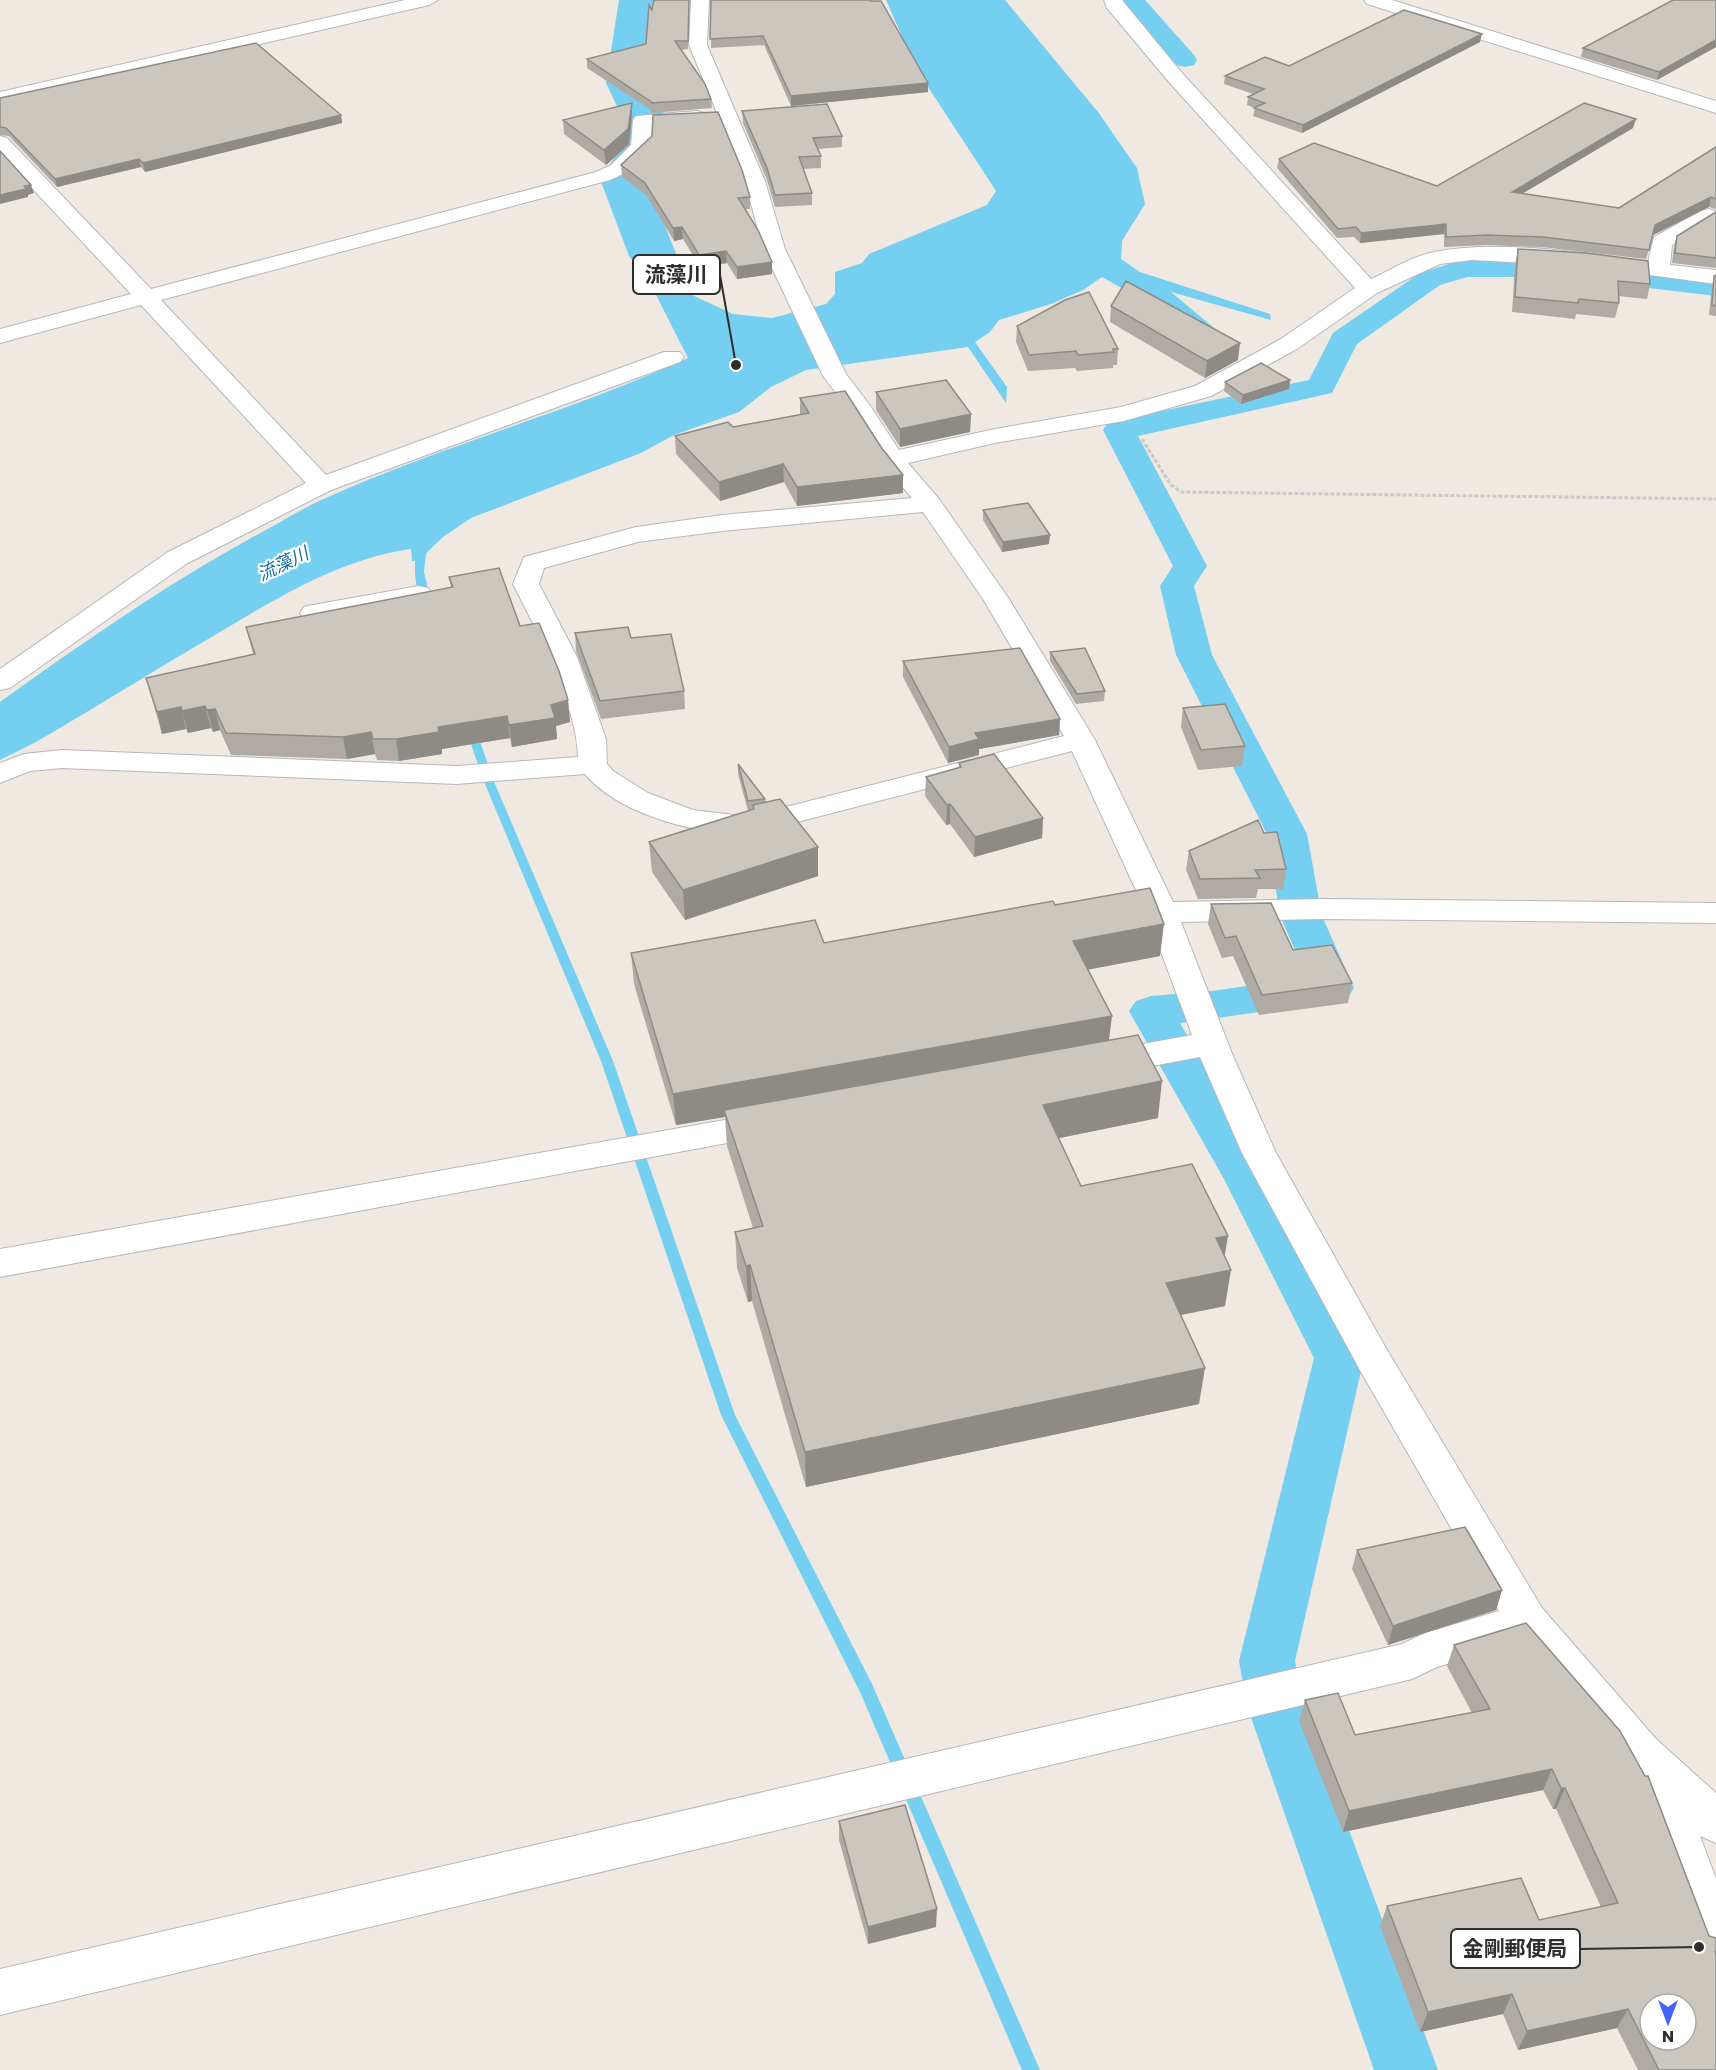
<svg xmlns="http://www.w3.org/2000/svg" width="1716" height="2070" viewBox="0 0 1716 2070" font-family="Poppins,'Noto Sans JP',sans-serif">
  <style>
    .water { fill: #75cff0 }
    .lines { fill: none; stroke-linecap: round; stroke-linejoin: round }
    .stream { fill: #75cff0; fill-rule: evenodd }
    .canal { fill: #75cff0; fill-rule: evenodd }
    .river { fill: #75cff0; fill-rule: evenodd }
    .minor-casing { stroke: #b4b7c1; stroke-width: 2 }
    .path { stroke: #c9c9c9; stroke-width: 3; stroke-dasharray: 4 2; stroke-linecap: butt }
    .minor { fill: #fff; fill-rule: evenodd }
    .wall { fill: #afaba4 }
    .shaded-wall { fill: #8e8b86 }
    .building { fill: #cbc7bf; stroke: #8e8b86; stroke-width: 1.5; fill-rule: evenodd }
    .labels { text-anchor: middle; stroke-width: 4.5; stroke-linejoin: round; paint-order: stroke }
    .far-water-label { font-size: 18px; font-style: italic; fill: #0d6fa3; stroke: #fff }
    .leader { fill: none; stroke: #2e2e2e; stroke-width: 2 }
    .callout-dot { fill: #2e2e2e; stroke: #fff; stroke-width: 2 }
    .callout { fill: #fff; stroke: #2e2e2e; stroke-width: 2 }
    .callout-label { font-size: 21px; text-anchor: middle; font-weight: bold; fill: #2e2e2e }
  </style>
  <rect width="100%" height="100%" fill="#efe9e1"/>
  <!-- water -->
  <path class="water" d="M 886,0 L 1005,0 L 1098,112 L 1137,168 L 1145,204 L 1122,241 L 1121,259 L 1140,272 L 1270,314 L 1271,320 L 1171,292 L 1226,338 L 1148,303 L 1102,277 L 1083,290 L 1051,304 L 999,320 L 990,332 L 975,342 L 1007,387 L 1006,403 L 968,347 L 806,370 L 771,387 L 739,412 L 674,435 L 641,453 L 471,518 L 443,537 L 419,560 L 412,561 L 411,549 C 340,559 281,596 220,632 C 158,668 98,706 36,742 L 0,760 L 0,702 C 84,642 161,588 251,538 C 274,526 296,512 319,501 C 439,446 568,413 688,358 L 656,295 L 665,289 L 646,258 L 659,254 L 677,288 L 733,314 L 772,318 L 826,304 L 835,294 L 835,272 L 862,263 L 869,254 L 987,205 L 996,191 L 917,70 Z"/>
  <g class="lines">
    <!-- stream -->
    <path class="stream" d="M 422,541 L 427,544 L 424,572 L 431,601 L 426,604 L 423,603 C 413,585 414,564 417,544 Z
      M 471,727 L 476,730 L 495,784 L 613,1061 L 735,1415 L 872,1684 L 1040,2070 L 1022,2070 L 860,1692 L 721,1415 L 601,1061 L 485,784 L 466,730 Z"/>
    <!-- canal -->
    <path class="canal" d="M 1120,0 L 1145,0 L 1194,55 L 1197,60 L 1194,65 L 1185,67 L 1176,65 Z
      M 1465,259 L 1556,259 L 1716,278 L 1716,296 L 1556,277 L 1467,277 L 1440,285 L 1357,344 L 1332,393 L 1138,436 L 1207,566 L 1194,586 L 1212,655 L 1307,834 L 1322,916 L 1354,988 L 1348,998 L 1333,1002 L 1180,1023 L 1270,1179 L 1364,1358 L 1295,1661 L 1303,1706 L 1438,2070 L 1374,2070 L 1247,1706 L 1239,1661 L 1314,1358 L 1224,1179 L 1129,1011 L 1136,1001 L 1151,996 L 1212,991 L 1307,977 L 1280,916 L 1267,834 L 1176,655 L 1160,586 L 1173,566 L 1103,430 L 1108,423 L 1119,420 L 1309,380 L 1333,333 L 1420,273 Z"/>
    <!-- river -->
    <path class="river" d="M 619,0 L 659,0 L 648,83 L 669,123 L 665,150 L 646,179 L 677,256 L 670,266 L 653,270 L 636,266 L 629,256 L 600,179 L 621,148 L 625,123 L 606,83 Z"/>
    <!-- minor casing -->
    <g class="minor-casing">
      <path id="minor" d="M 405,0 L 438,0 L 429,5 L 0,104 L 0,92 Z
        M 691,0 L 709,0 L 707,45 L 765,181 L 785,249 L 846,374 L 871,407 L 899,450 L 995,429 L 1121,407 L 1195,386 L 1281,339 L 1355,288 L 1168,81 L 1107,8 L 1104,0 L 1122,0 L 1182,73 L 1371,279 C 1391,270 1413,256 1434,252 C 1501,239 1581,253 1648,262 L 1654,237 L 1701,211 L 1708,209 L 1716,211 L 1715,219 L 1672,245 L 1670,265 L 1716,270 L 1716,284 L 1583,266 L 1472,260 L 1440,264 L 1377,293 L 1297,349 L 1211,396 L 1124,421 L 995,443 L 908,463 L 939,499 L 1009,599 L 1095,740 L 1173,902 L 1322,899 L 1716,903 L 1716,923 L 1322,919 L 1181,922 L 1233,1056 L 1276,1153 L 1387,1350 L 1542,1608 L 1656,1739 L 1716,1793 L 1716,1843 L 1700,1836 L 1716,1879 L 1716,1961 L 1700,1955 L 1631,1772 L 1519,1642 L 1437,1667 L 1412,1679 L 0,2015 L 0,1969 L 1402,1644 L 1425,1633 L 1499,1611 L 1361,1372 L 1242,1153 L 1200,1057 L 1104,1075 L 1092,1071 L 1087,1063 L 1092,1055 L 1104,1051 L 1192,1035 L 1146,912 L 1072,751 L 770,829 C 758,831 745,834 733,833 C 687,832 615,811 585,774 L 457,784 L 62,768 L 30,771 L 0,783 L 0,763 L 24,754 L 62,750 L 457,766 L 578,757 C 577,704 537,632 513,584 L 524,557 L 636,527 L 722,515 L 912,498 L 883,464 L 853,415 L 823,376 L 763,249 L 745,181 L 689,45 ZM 923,512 L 983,599 L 1064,736 L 770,811 L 734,815 L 693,810 L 648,793 L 613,771 L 607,764 L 606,739 L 577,657 L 539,584 L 544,568 L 638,542 L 722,531 Z
        M 1364,0 L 1392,0 L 1716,101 L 1716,113 L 1367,4 Z
        M 697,111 L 704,113 L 707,117 L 704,121 L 652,125 L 651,146 L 648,150 L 625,173 L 610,180 L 161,300 L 326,475 L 664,352 L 680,352 L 684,357 L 680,362 L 331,490 L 186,564 L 10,688 L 0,690 L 0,669 L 168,552 L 306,483 L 141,305 L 0,343 L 0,329 L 131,294 L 0,154 L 0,136 L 7,138 L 151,289 L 596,172 L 611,165 L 631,145 L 633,120 L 636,116 Z
        M 419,586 L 428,588 L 432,594 L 428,600 L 313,621 L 304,619 L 300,613 L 304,607 L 313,605 Z
        M 770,1112 L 782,1115 L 787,1124 L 782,1133 L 0,1277 L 0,1249 Z"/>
    </g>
    <!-- path -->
    <path class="path" d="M 1142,439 L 1171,485 L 1181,492 L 1716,499"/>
    <!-- minor -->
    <use href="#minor" class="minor"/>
  </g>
  <!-- wall -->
  <path class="wall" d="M 654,0 L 689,0 L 688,49 L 681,50 L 711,99 L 712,108 L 651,113 L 651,110 L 587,68 L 587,59 L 646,44 Z
    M 711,0 L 928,83 L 928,92 L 791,106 L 764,45 L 711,48 Z
    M 1716,0 L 1716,47 L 1657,80 L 1581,57 L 1583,48 Z
    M 1480,42 L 1302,133 L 1253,116 L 1255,108 L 1247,105 L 1248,97 L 1253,94 L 1224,84 L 1225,76 L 1289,66 Z
    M 0,98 L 341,115 L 342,123 L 145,172 L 141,167 L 57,187 L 9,136 L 0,135 Z
    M 742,111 L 842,136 L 842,147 L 818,149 L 821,156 L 821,168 L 803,169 L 812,193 L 812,205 L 775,207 L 767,180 L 743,123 Z
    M 632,117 L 629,144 L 606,165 L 564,134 L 563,120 Z
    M 1633,128 L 1523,193 L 1619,208 L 1716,147 L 1716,209 L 1709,207 L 1653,235 L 1646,259 L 1541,247 L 1486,245 L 1444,247 L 1444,234 L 1360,243 L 1354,237 L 1337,238 L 1277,168 L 1279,159 L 1437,186 Z
    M 621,165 L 750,197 L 750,209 L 746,209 L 772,262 L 772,274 L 737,279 L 727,263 L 700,267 L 683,239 L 674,241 L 646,195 L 622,177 Z
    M 1716,212 L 1716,268 L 1672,263 L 1674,246 L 1677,236 Z
    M 1518,249 L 1650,284 L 1647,299 L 1618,296 L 1619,303 L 1615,318 L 1576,314 L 1575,319 L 1512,312 L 1515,265 Z
    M 1716,275 L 1716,316 L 1709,315 L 1712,286 L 1714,276 Z
    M 1111,306 L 1238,360 L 1205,378 L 1110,322 Z
    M 1017,326 L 1118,349 L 1117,365 L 1113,365 L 1113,368 L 1077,371 L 1075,368 L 1028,371 L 1016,342 Z
    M 1290,380 L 1289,389 L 1241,404 L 1224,391 L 1225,382 Z
    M 876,392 L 971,414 L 970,432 L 900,447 L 876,410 Z
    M 800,398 L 881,447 L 903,475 L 903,493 L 797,506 L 784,482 L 720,501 L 676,454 L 675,436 L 733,427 L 800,415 Z
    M 983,510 L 1049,544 L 1002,552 L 983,520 Z
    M 449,577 L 520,626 L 568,700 L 570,722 L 556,726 L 557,739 L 512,747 L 510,738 L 442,749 L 442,754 L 399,761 L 377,760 L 375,754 L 347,759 L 231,755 L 220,730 L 213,732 L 211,728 L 188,733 L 186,729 L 162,734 L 146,678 L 253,654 L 246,627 L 451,588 Z
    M 575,633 L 631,638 L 684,691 L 685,709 L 601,719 L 576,651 Z
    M 1050,652 L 1105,691 L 1104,701 L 1076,704 L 1050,661 Z
    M 903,661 L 1060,719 L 1059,735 L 979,749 L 979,755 L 948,763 L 903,677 Z
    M 1183,708 L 1245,746 L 1242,766 L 1198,770 L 1181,727 Z
    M 959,763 L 1043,818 L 1042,838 L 974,857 L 950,824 L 946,825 L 925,796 L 926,777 L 959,768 Z
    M 738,764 L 765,799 L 766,802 L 818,847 L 818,876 L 685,920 L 652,872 L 649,842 L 748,811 L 738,774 Z
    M 1264,833 L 1286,869 L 1283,889 L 1258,889 L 1256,898 L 1198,899 L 1186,870 L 1189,851 Z
    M 1211,904 L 1352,983 L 1348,1003 L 1259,1015 L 1233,956 L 1222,958 L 1208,924 Z
    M 1055,905 L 1160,956 L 1088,969 L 1109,1040 L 1158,1118 L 1059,1138 L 1081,1186 L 1224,1256 L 1225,1306 L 1181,1315 L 1199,1404 L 806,1487 L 752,1301 L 748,1302 L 737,1268 L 735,1232 L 753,1228 L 727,1146 L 725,1117 L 676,1125 L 634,984 L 631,953 L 824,943 Z
    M 1357,1550 L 1502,1590 L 1496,1610 L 1388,1645 L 1352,1569 Z
    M 1526,1623 L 1716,2070 L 1638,2070 L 1617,2028 L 1518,2050 L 1503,2014 L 1420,2032 L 1380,1926 L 1387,1906 L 1539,1920 L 1601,1907 L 1556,1809 L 1553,1809 L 1543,1790 L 1343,1832 L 1299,1721 L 1305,1700 L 1355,1735 L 1472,1713 L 1447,1666 L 1454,1645 Z
    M 839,1821 L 936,1927 L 868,1944 L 839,1840 Z"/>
  <!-- shaded-wall -->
  <path class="shaded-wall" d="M 1482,34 L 1480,42 L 1302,133 L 1303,125 Z
    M 1716,40 L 1716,47 L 1657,80 L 1659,72 Z
    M 928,83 L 928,92 L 791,106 L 791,96 Z
    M 632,103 L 632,117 L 629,144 L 606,165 L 604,150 Z
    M 341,115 L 342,123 L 145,172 L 143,163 Z
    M 1636,119 L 1633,128 L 1510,201 L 1512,192 Z
    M 139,159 L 141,167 L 57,187 L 55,179 Z
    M 31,185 L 34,193 L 28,195 L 28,197 L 0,204 L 0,195 Z
    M 1711,197 L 1709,207 L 1653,235 L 1646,259 L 1655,225 Z
    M 1446,224 L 1444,234 L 1360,243 L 1361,233 Z
    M 682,227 L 683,239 L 674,241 L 673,228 Z
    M 726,251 L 727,263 L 700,267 L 699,255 Z
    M 772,262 L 772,274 L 737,279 L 737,267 Z
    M 1240,343 L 1238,360 L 1205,378 L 1207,361 Z
    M 1290,380 L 1289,389 L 1241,404 L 1243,395 Z
    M 971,414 L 970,432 L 900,447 L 900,429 Z
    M 783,464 L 784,482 L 720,501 L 719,482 Z
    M 903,475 L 903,493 L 797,506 L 797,487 Z
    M 1050,535 L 1049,544 L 1002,552 L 1003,542 Z
    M 568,700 L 570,722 L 556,726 L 557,739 L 512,747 L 509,725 L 551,705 Z
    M 205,706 L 211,728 L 188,733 L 182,711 Z
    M 181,707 L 186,729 L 162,734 L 157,712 Z
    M 215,709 L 220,730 L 213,732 L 207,710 Z
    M 507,716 L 510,738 L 442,749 L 442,754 L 399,761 L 396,739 L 438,727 Z
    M 1060,719 L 1059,735 L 979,749 L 979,755 L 948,763 L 949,747 L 975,733 Z
    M 371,732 L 375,754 L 347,759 L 343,737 Z
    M 950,804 L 950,824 L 946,825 L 947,805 Z
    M 1043,818 L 1042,838 L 974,857 L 975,837 Z
    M 818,847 L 818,876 L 685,920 L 683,890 Z
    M 1164,924 L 1160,956 L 1071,973 L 1073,941 Z
    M 1112,1016 L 1108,1048 L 724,1110 L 725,1117 L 676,1125 L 673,1094 Z
    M 1162,1081 L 1158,1118 L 1040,1142 L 1043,1105 Z
    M 1228,1236 L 1222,1272 L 1231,1270 L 1225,1306 L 1161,1319 L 1166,1283 L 1216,1238 Z
    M 750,1265 L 752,1301 L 748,1302 L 746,1266 Z
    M 1205,1368 L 1199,1404 L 806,1487 L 805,1452 Z
    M 1502,1590 L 1496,1610 L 1388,1645 L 1393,1626 Z
    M 1552,1769 L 1543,1790 L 1343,1832 L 1349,1811 Z
    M 1561,1788 L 1565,1788 L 1556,1809 L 1553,1809 Z
    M 937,1909 L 936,1927 L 868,1944 L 868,1927 Z
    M 1512,1994 L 1503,2014 L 1420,2032 L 1428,2012 Z
    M 1628,2009 L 1617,2028 L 1518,2050 L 1527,2031 Z"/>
  <!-- building -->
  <path class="building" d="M 654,0 L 689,0 L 688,41 L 675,41 L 705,84 L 711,99 L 651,103 L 653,103 L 587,59 L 646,44 L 649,5 L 652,10 Z
    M 711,0 L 870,0 L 871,1 L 881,1 L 928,83 L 791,96 L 763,36 L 710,39 Z
    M 1673,0 L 1716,0 L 1716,40 L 1659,72 L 1583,48 Z
    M 1404,10 L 1482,34 L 1303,125 L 1254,108 L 1265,103 L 1248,97 L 1264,89 L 1225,76 L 1265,57 L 1289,66 Z
    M 256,43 L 341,115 L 143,163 L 139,159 L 55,179 L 6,128 L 0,127 L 0,98 Z
    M 632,103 L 628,129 L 604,150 L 563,120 Z
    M 1584,103 L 1636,119 L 1512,192 L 1619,208 L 1716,147 L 1716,199 L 1711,197 L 1655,225 L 1649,250 L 1543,237 L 1488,235 L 1446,237 L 1446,224 L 1361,233 L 1356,227 L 1338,229 L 1279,159 L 1314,143 L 1437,186 Z
    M 827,104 L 842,136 L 813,138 L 821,156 L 799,157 L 812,193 L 775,195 L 767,168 L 742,111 Z
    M 718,112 L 742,170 L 750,197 L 738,198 L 758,230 L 772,262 L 737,267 L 726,251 L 699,255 L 682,227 L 673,228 L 645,183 L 621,165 L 652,136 L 653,115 Z
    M 0,151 L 31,185 L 24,186 L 26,189 L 0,195 Z
    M 1716,212 L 1716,258 L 1675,253 L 1677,236 Z
    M 1518,249 L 1586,253 L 1648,261 L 1650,284 L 1618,281 L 1619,303 L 1579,299 L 1578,303 L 1515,297 Z
    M 1716,275 L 1716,306 L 1712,305 L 1714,276 Z
    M 1126,281 L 1240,343 L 1207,361 L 1111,306 Z
    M 1089,292 L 1118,349 L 1113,349 L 1114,352 L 1078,355 L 1076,351 L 1029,355 L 1017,326 L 1065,300 Z
    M 1261,363 L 1290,380 L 1243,395 L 1225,382 Z
    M 946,380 L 971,414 L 900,429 L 876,392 Z
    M 845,391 L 881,447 L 903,475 L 797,487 L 783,464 L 719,482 L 675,436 L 728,422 L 733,427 L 809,413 L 800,398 Z
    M 1028,503 L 1050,535 L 1003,542 L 983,510 Z
    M 499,568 L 520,626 L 539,623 L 559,671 L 568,700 L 551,705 L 555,718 L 509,725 L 507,716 L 438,727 L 439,732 L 396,739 L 373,739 L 371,732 L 343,737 L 226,733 L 215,709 L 207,710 L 205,706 L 182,711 L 181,707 L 157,712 L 146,678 L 255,654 L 246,627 L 453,587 L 449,577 Z
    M 628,627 L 631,638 L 671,634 L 684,691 L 600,701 L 575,633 Z
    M 1020,648 L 1060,719 L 975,733 L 979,739 L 949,747 L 903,661 Z
    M 1085,648 L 1105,691 L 1077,694 L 1050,652 Z
    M 1225,704 L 1245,746 L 1201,750 L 1183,708 Z
    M 994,754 L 1043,818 L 975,837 L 950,804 L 947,805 L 926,777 L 961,767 L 959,763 Z
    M 738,764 L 765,799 L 748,801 Z
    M 780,799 L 818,847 L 683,890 L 649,842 L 754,809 L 753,805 Z
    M 1258,820 L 1264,833 L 1277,832 L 1286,869 L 1255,870 L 1260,878 L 1200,879 L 1189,851 Z
    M 1150,888 L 1164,924 L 1073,941 L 1112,1016 L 673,1094 L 631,953 L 815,920 L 824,943 L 1053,901 L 1055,905 Z
    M 1271,903 L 1293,950 L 1332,945 L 1352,983 L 1262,995 L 1236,936 L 1225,938 L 1211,904 Z
    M 1138,1035 L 1162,1081 L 1043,1105 L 1081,1186 L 1192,1164 L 1228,1236 L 1216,1238 L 1231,1270 L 1166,1283 L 1205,1368 L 805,1452 L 750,1265 L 746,1266 L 735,1232 L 763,1226 L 724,1110 Z
    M 1465,1527 L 1502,1590 L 1393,1626 L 1357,1550 Z
    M 1526,1623 L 1620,1731 L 1645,1776 L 1648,1776 L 1709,1936 L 1716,1938 L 1716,1951 L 1715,1952 L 1716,1955 L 1716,2070 L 1659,2070 L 1628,2009 L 1527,2031 L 1512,1994 L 1428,2012 L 1387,1906 L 1521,1878 L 1539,1920 L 1618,1903 L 1565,1788 L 1561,1788 L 1552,1769 L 1349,1811 L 1305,1700 L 1338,1693 L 1355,1735 L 1490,1709 L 1454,1645 ZM 1650,2004 L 1686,2004 L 1686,2040 L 1650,2040 Z
    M 905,1805 L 937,1909 L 868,1927 L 839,1821 Z"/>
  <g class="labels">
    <!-- far-water labels -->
    <g class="far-water-label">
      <text transform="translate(283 564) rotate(-26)" y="6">流藻川</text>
    </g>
  </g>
  <!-- callouts -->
  <path class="leader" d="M736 365L720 275M1699 1947L1580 1949"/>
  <g class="callout-dot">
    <circle cx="736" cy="365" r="6"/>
    <circle cx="1699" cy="1947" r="6"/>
  </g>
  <g class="callout">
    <rect x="633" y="255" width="87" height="39" rx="6"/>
    <rect x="1451" y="1929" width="129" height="39" rx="6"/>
  </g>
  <g class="callout-label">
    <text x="676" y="282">流藻川</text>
    <text x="1515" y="1956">金剛郵便局</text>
  </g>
  <!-- north arrow -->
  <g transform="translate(1668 2022) rotate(180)"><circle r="28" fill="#ffffff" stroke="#ababab" stroke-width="1.5"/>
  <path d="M0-4.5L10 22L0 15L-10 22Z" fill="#4264fb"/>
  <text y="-9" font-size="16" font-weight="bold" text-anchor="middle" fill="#2e2e2e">N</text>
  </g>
</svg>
